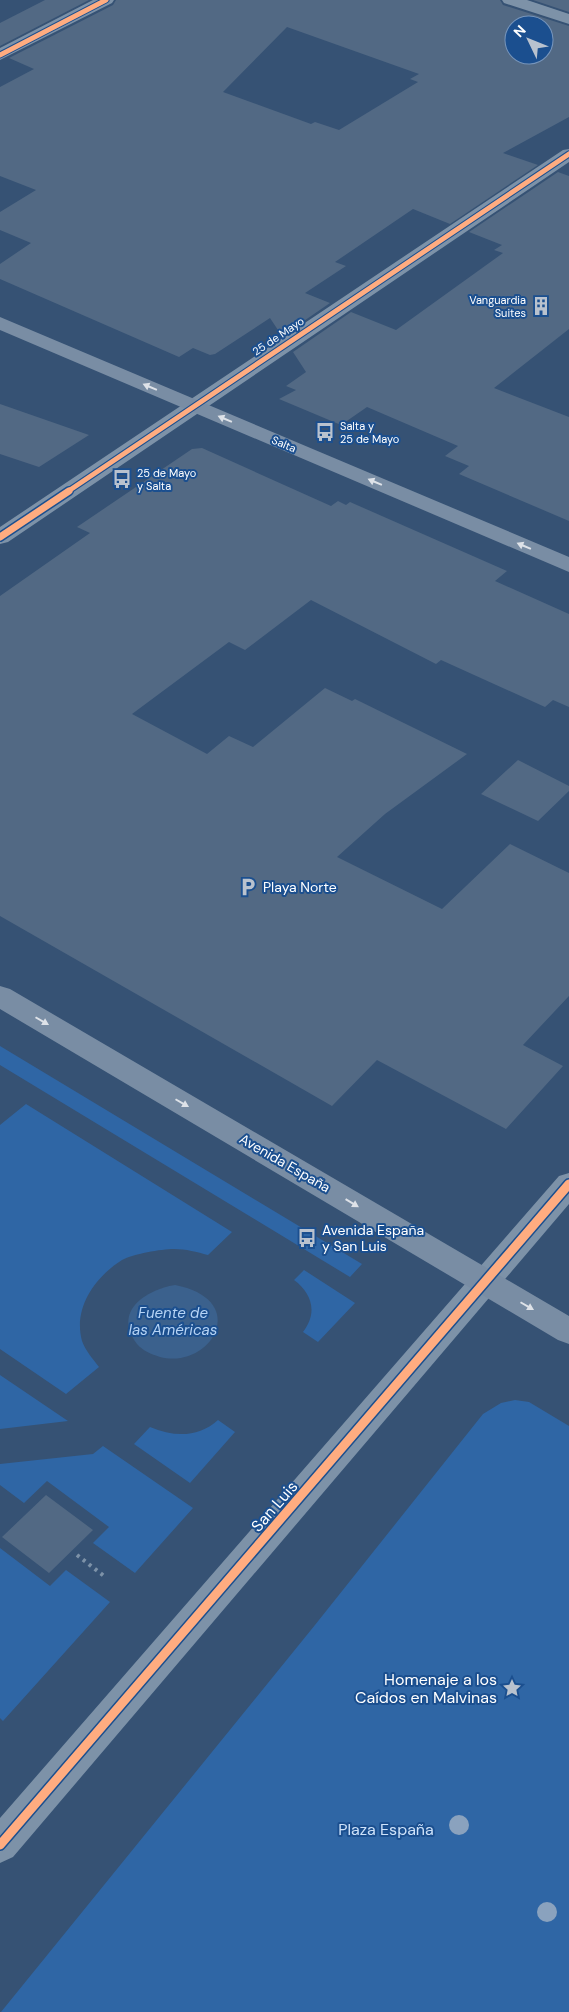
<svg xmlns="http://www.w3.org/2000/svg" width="569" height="2012" viewBox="0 0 569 2012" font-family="'DM Sans',sans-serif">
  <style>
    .green { fill: #2f66a5 }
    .water { fill: #3b618d }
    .building { fill: #526984; fill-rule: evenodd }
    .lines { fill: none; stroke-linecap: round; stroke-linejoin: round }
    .path { stroke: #7d92a8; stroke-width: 4; stroke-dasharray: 3 4.5; stroke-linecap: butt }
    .minor { fill: #7d92a8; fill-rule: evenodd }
    .secondary { fill: #798da4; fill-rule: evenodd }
    .cycleway-far2-casing { stroke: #1b4f8f; stroke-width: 7 }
    .cycleway-far1-casing { stroke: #1b4f8f; stroke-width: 10 }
    .cycleway-casing { stroke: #1b4f8f; stroke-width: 12 }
    .cycleway-far2 { stroke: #ffac80; stroke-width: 5 }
    .cycleway-far1 { stroke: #ffac80; stroke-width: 7 }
    .cycleway { stroke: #ffac80; stroke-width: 9 }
    .tree { fill: #8aa2be }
    .oneway { fill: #dee2e8 }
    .labels { text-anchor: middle; stroke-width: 4; stroke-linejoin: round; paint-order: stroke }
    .far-poi-label { font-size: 11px; fill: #fff; stroke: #1b4f8f; text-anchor: start }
    .far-street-label { font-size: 11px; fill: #fff; stroke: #1b4f8f }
    .poi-label { font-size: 14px; fill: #fff; stroke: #1b4f8f; text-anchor: start }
    .street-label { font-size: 14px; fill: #fff; stroke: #1b4f8f }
    .water-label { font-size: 15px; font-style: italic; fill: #b5d3f5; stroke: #1b4f8f }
    .near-street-label { font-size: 16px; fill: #fff; stroke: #1b4f8f }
    .near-poi-label { font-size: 16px; fill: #fff; stroke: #1b4f8f; text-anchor: end }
    .near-park-label { font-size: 16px; fill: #cfe3fa; stroke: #1b4f8f }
  </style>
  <rect width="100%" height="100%" fill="#365274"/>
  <!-- green -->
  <path class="green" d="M 0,1046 L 362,1264 L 350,1277 L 0,1065 Z
    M 26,1104 L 232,1232 L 208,1255 C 197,1252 186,1249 174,1249 C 161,1249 133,1254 122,1260 C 95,1277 73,1308 82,1341 C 85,1350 93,1359 99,1367 L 66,1394 L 0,1349 L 0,1125 Z
    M 304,1270 L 355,1303 L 318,1342 L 303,1332 C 318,1313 312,1293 294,1280 Z
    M 0,1375 L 68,1421 L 0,1429 Z
    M 515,1400 L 529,1402 L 569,1426 L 569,2012 L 1,2012 L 315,1625 L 483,1414 L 501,1403 Z
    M 218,1420 L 235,1432 L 190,1483 L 134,1444 L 150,1427 C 174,1437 198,1438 218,1420 Z
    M 103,1446 L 193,1508 L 135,1573 L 93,1543 L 109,1527 L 47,1481 L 24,1503 L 0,1485 L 0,1464 L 93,1454 Z
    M 0,1548 L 50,1586 L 66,1570 L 110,1602 L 3,1721 L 0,1718 Z"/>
  <!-- water -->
  <path class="water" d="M 175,1285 C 252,1300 211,1370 160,1357 C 151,1354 143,1351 137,1344 C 112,1311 146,1290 175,1285 Z"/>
  <!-- building -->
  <path class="building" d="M 45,0 L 89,0 L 0,46 L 0,23 Z
    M 116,0 L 500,0 L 503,5 L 569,26 L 569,117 L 503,153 L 538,165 L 450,224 L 413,209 L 335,262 L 346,266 L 305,293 L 330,303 L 282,336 L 270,318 L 215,354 L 210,355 L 193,348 L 179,357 L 0,279 L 0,264 L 31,243 L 0,230 L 0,212 L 36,190 L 0,176 L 0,87 L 34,69 L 9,58 L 113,5 ZM 514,25 L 544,25 L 544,55 L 514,55 ZM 287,27 L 419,74 L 410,79 L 418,82 L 339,130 L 315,122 L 311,124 L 223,92 Z
    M 533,0 L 569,0 L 569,12 Z
    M 558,172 L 569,176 L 569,329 L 494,388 L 569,417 L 569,521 L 459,474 L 469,466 L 445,456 L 458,446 L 367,407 L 341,425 L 279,399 L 296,390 L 286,386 L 306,372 L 293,352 L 351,312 L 396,330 L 503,253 L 494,250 L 502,245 L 469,232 Z
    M 0,404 L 89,435 L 39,467 L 0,454 Z
    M 202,448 L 331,506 L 338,501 L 346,505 L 350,502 L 507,571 L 495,581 L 569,614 L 569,707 L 553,700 L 545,707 L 441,660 L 436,664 L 311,600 L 245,650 L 229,642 L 132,714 L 207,754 L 229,736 L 253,747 L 325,688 L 352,701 L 355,699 L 467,754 L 385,814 L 337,857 L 442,909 L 510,844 L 569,873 L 569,996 L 523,1045 L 563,1066 L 506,1129 L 377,1060 L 332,1106 L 0,916 L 0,596 L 90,533 L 77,527 L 192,449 Z
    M 518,760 L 569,786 L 569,791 L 538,821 L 481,794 Z
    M 46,1495 L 93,1530 L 49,1573 L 2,1537 Z"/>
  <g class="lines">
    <!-- path -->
    <path class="path" d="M 77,1555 L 104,1576"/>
    <!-- minor -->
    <path class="minor" d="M 93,0 L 114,0 L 112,3 L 0,60 L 0,48 Z
      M 502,0 L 527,0 L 569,14 L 569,24 L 504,3 Z
      M 569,149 L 569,162 L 8,542 L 0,544 L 0,527 L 563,150 Z
      M 569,1173 L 569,1204 L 13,1857 L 0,1863 L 0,1818 L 559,1176 Z"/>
    <!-- secondary -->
    <path class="secondary" d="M 0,317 L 569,557 L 569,572 L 0,330 Z
      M 0,986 L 10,989 L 569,1316 L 569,1344 L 558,1340 L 0,1009 Z"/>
    <!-- cycleway-far2 casing -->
    <g class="cycleway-far2-casing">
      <path id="cycleway-far2" d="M 0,55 L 106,0
        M 67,492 L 569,154"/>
    </g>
    <!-- cycleway-far1 casing -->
    <g class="cycleway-far1-casing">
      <path id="cycleway-far1" d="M 0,537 L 69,491"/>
    </g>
    <!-- cycleway casing -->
    <g class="cycleway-casing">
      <path id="cycleway" d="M 0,1845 L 569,1184"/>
    </g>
    <!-- cycleway-far2 -->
    <use href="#cycleway-far2" class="cycleway-far2"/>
    <!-- cycleway-far1 -->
    <use href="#cycleway-far1" class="cycleway-far1"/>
    <!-- cycleway -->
    <use href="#cycleway" class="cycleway"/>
  </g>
  <!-- trees -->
  <g class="tree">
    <circle cx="459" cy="1825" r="10"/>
    <circle cx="547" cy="1912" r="10"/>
  </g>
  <!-- one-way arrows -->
  <defs><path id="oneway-solid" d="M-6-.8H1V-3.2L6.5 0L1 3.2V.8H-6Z" transform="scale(1.25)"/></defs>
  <g class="oneway">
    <use href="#oneway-solid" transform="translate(150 387) rotate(-157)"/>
    <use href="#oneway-solid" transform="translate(225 419) rotate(-157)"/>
    <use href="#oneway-solid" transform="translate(375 482) rotate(-157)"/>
    <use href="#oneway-solid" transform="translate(524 546) rotate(-157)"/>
    <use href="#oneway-solid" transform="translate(42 1021) rotate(30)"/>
    <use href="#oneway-solid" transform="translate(182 1103) rotate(30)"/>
    <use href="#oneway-solid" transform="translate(352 1203) rotate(31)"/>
    <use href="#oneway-solid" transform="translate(527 1306) rotate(30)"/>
  </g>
  <!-- icons -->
  <defs>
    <g id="building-bare" transform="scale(1.5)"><path d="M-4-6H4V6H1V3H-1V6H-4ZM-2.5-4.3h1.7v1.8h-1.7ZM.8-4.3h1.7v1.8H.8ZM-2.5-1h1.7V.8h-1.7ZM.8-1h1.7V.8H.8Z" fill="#b9c2ce" stroke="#1b4f8f" stroke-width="2.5" paint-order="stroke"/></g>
    <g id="bus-bare" transform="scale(1.5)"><path d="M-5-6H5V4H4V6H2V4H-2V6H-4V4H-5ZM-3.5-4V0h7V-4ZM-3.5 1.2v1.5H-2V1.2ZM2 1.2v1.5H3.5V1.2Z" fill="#b9c2ce" stroke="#1b4f8f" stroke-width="2.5" paint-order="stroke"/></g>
    <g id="parking-bare" transform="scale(1.5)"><path d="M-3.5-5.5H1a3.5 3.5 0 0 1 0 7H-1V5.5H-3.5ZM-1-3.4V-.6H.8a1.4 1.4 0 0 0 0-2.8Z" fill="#b9c2ce" stroke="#1b4f8f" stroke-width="2.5" paint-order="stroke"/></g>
    <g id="sight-bare" transform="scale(1.5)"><path d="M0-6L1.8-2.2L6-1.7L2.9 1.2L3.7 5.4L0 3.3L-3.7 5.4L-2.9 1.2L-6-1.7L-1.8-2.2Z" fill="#b9c2ce" stroke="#1b4f8f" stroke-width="2.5" paint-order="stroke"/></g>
  </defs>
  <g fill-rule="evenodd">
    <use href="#building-bare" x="541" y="306"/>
    <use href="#bus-bare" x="325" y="432"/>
    <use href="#bus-bare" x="122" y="479"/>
    <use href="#parking-bare" x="248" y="887"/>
    <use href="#bus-bare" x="307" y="1238"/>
    <use href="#sight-bare" x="512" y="1688"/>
  </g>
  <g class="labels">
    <!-- far-poi labels -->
    <g class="far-poi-label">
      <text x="526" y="304" text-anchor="end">Vanguardia<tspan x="526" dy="13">Suites</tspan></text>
      <text x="340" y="430">Salta y<tspan x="340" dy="13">25 de Mayo</tspan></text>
      <text x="137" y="477">25 de Mayo<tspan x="137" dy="13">y Salta</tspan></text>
    </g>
    <!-- far-street labels -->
    <g class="far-street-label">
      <text transform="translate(278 336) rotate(-34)" y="4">25 de Mayo</text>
      <text transform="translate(284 444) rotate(23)" y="4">Salta</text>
    </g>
    <!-- poi labels -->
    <g class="poi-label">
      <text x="263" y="892">Playa Norte</text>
      <text x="322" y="1235">Avenida España<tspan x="322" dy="16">y San Luis</tspan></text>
    </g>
    <!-- street labels -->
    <g class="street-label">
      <text transform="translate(285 1163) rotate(30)" y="5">Avenida España</text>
    </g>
    <!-- water labels -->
    <g class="water-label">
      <text x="173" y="1318">Fuente de<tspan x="173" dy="17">las Américas</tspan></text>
    </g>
    <!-- near-street labels -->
    <g class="near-street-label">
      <text transform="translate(274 1506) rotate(-49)" y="6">San Luis</text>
    </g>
    <!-- near-poi labels -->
    <g class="near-poi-label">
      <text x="497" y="1685">Homenaje a los<tspan x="497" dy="18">Caídos en Malvinas</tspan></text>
    </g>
    <!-- near-park labels -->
    <g class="near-park-label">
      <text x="386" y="1835">Plaza España</text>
    </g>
  </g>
  <!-- north arrow -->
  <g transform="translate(529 40) rotate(313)"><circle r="24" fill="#1b4f8f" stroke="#7695bc"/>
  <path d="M0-4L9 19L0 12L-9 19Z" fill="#b9c2ce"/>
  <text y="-8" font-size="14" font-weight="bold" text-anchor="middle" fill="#ffffff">N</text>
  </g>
</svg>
